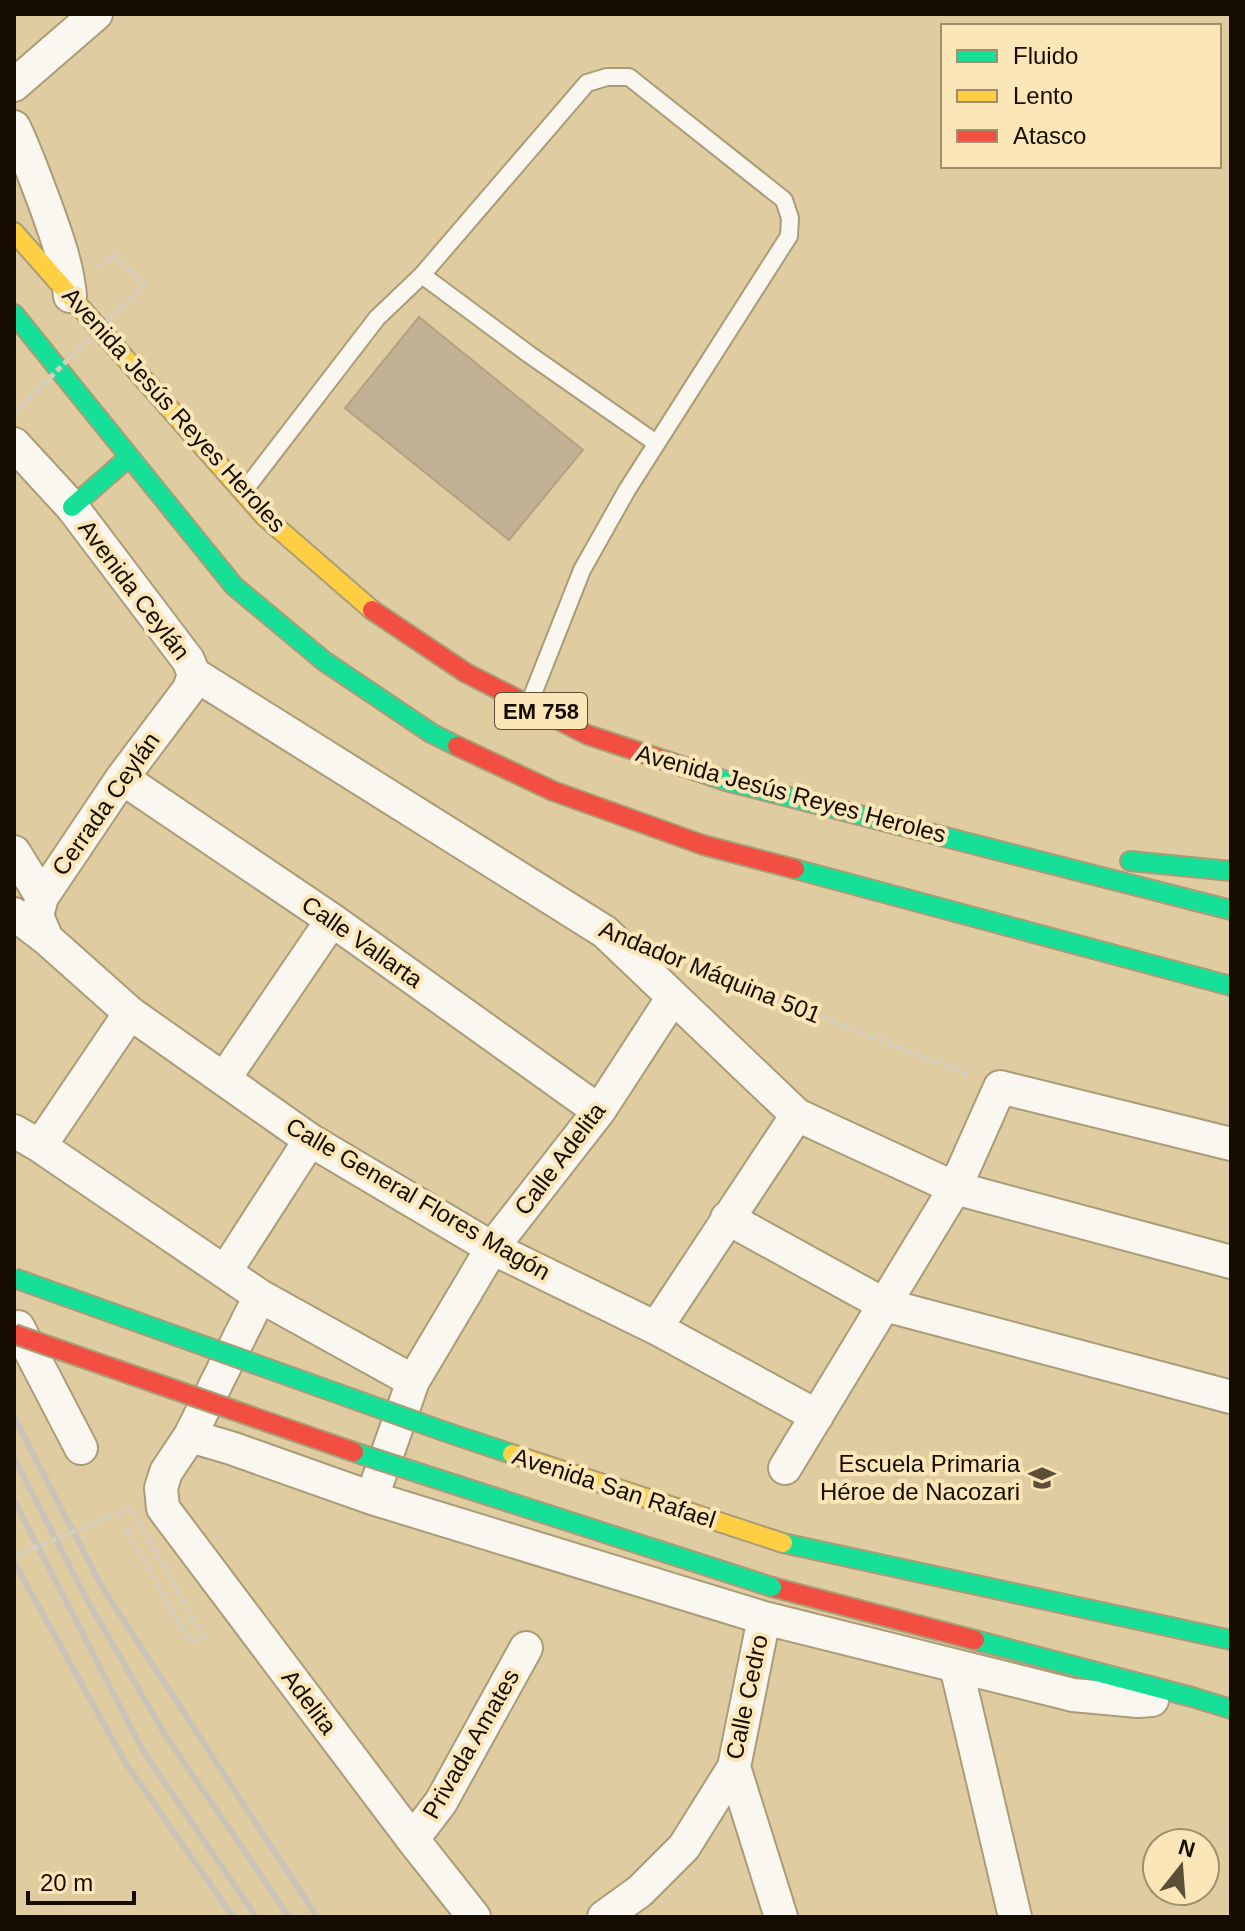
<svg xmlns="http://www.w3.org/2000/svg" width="1245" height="1931" viewBox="0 0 1245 1931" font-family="Arial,sans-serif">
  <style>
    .building { fill: #c2b094; stroke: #b5a181; stroke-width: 2 }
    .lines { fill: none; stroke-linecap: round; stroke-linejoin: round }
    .lane-casing { stroke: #ab9c78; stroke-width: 20 }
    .street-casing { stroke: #ab9c78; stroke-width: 36 }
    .fast-casing { stroke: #ab9c78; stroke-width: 22 }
    .slow-casing { stroke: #ab9c78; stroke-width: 22 }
    .jam-casing { stroke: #ab9c78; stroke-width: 22 }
    .path { stroke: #d5cfc1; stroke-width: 5; stroke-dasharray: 6 4; stroke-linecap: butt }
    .lane { stroke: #faf7f1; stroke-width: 16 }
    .street { stroke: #faf7f1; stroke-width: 32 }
    .fast { stroke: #16e098; stroke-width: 18 }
    .slow { stroke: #ffcf43; stroke-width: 18 }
    .jam { stroke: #f24e42; stroke-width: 18 }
    .rail { stroke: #cac4b8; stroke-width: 6 }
    .fast-bridge-casing { stroke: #ab9c78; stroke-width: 22; stroke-linecap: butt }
    .slow-bridge-casing { stroke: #ab9c78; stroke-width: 22; stroke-linecap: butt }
    .jam-bridge-casing { stroke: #ab9c78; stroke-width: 22; stroke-linecap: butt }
    .path-bridge { stroke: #d5cfc1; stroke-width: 5; stroke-dasharray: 6 4; stroke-linecap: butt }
    .fast-bridge { stroke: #16e098; stroke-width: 18 }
    .slow-bridge { stroke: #ffcf43; stroke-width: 18 }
    .jam-bridge { stroke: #f24e42; stroke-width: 18 }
    .labels { text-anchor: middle; stroke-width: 8; stroke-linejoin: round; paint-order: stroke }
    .shield { fill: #fbe6b7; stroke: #5b4d37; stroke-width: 2 }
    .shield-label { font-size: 22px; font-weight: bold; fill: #160c00 }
    .street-label { font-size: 24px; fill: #160c00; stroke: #fbe6b7 }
    .poi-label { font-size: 24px; fill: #160c00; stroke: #fbe6b7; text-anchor: end }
  </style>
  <rect width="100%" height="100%" fill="#dfcca0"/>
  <!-- building -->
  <path class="building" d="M 419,317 L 583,450 L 509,540 L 345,408 Z"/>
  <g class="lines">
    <!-- lane casing -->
    <g class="lane-casing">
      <path id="lane" d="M 422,275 L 530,355 L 656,443
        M 244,491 L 377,318 L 422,275 L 587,83 L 607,77 L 629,77 L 784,200 L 790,218 L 789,236 L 627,490 L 582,570 L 529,704"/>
    </g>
    <!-- street casing -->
    <g class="street-casing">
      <path id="street" d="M 14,85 L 96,14
        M 14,127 C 26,152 35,178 45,204 C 56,235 67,263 70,296
        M 14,444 L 72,507 L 188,660 L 194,674
        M 194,674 L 605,932 L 797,1115 L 955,1188 L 1231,1262
        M 122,778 L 332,920 L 599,1111
        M 14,852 L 42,897
        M 14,914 L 47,939 L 130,1013 L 310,1140 L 492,1248 L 656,1328 L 817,1416
        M 47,939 L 37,916 L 42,897 L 122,778 L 189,689 L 194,674
        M 224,1079 L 332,920
        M 14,1131 L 40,1146 L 260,1296 L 413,1381
        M 40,1146 L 130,1013
        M 727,1218 L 885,1305 L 1231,1397
        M 225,1272 L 310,1140
        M 260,1296 L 190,1436 L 166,1472 L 161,1488 L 163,1508 L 410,1836 L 474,1917
        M 18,1327 L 81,1448
        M 656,1328 L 797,1115
        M 190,1436 L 231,1448 L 372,1498 L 764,1618 L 1073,1695 L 1138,1701 L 1152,1700
        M 785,1468 L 955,1188 L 1000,1087 L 1231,1144
        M 377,1483 L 413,1381 L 492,1248 L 599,1111 L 673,997
        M 956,1666 L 1015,1917
        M 734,1767 L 781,1917
        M 410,1836 L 422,1827 L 441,1802 L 526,1648
        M 604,1917 L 640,1891 L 684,1847 L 734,1767 L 764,1618"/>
    </g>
    <!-- fast casing -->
    <g class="fast-casing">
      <path id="fast" d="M 14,314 L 234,586 L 324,661 L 431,733 L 457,746
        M 72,507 L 129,457
        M 703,773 L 726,781 L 1231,910
        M 1130,861 L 1231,871
        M 795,869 L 1231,986
        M 783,1543 L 1231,1640
        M 975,1640 L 1192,1697 L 1231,1709"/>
    </g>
    <!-- slow casing -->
    <g class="slow-casing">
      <path id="slow" d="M 14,232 L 265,517 L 372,610"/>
    </g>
    <!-- jam casing -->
    <g class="jam-casing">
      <path id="jam" d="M 372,610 L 466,673 L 588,735 L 703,773
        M 457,746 L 553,791 L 703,845 L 795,869
        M 772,1587 L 975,1640"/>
    </g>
    <!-- path -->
    <path class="path" d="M 99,268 L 113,254 L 144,285
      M 692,966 L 969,1075"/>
    <!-- lane -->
    <use href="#lane" class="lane"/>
    <!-- street -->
    <use href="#street" class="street"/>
    <!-- fast -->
    <use href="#fast" class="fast"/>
    <!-- slow -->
    <use href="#slow" class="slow"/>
    <!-- jam -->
    <use href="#jam" class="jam"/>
    <!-- rail -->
    <path class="rail" d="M 14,1417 L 102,1587 L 317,1917
      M 14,1458 L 86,1598 L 164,1733 L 289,1917
      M 14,1500 L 142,1749 L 256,1917
      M 14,1562 L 125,1762 L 233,1917"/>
    <!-- fast-bridge casing -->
    <g class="fast-bridge-casing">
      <path id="fast-bridge" d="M 14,1278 L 443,1431 L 512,1454
        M 354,1452 L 772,1587"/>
    </g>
    <!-- slow-bridge casing -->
    <g class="slow-bridge-casing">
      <path id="slow-bridge" d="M 512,1454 L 783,1543"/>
    </g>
    <!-- jam-bridge casing -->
    <g class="jam-bridge-casing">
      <path id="jam-bridge" d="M 14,1334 L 354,1452"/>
    </g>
    <!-- path-bridge -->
    <path class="path-bridge" d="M 14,413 L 144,285
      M 14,1556 L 131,1508 L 203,1636 L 190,1642 L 124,1526"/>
    <!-- fast-bridge -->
    <use href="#fast-bridge" class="fast-bridge"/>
    <!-- slow-bridge -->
    <use href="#slow-bridge" class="slow-bridge"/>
    <!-- jam-bridge -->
    <use href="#jam-bridge" class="jam-bridge"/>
  </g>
  <!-- icons -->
  <defs>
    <g id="school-bare" transform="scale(2.16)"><path d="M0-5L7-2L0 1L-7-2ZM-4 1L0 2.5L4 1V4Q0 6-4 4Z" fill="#5c4f38" stroke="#fbe6b7" stroke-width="2.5" paint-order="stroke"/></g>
  </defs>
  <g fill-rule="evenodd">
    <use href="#school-bare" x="1042" y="1478"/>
  </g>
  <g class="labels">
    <!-- shield labels -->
    <rect class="shield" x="495" y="693" width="92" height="36" rx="6"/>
    <g class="shield-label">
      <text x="541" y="719">EM 758</text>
    </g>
    <!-- street labels -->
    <g class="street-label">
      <text transform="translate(174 410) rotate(48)" y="8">Avenida Jesús Reyes Heroles</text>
      <text transform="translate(134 590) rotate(53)" y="8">Avenida Ceylán</text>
      <text transform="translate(791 794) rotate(15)" y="8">Avenida Jesús Reyes Heroles</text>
      <text transform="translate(106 804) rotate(-55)" y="8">Cerrada Ceylán</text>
      <text transform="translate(362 942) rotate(35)" y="8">Calle Vallarta</text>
      <text transform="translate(710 972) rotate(22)" y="8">Andador Máquina 501</text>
      <text transform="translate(560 1159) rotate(-53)" y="8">Calle Adelita</text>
      <text transform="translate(418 1199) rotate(30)" y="8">Calle General Flores Magón</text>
      <text transform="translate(614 1488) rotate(18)" y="8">Avenida San Rafael</text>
      <text transform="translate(747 1697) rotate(-78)" y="8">Calle Cedro</text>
      <text transform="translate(309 1702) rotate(53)" y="8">Adelita</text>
      <text transform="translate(471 1744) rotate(-60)" y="8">Privada Amates</text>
    </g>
    <!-- poi labels -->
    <g class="poi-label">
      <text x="1020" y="1472">Escuela Primaria<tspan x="1020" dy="28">Héroe de Nacozari</tspan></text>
    </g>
  </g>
  <!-- border -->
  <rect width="1245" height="1931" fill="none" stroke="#160c00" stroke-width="32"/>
  <!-- legend -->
  <rect x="941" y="24" width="280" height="144" fill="#fbe6b7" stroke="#9f8f6e" stroke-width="2"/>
  <rect x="957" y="50" width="40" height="12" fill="#16e098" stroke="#9f8f6e" stroke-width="2"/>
  <text x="1013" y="64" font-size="24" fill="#160c00">Fluido</text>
  <rect x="957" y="90" width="40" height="12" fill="#ffcf43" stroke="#9f8f6e" stroke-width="2"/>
  <text x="1013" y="104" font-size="24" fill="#160c00">Lento</text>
  <rect x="957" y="130" width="40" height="12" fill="#f24e42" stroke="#9f8f6e" stroke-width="2"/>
  <text x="1013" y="144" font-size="24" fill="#160c00">Atasco</text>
  <!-- north arrow -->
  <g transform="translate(1181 1867) rotate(17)"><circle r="38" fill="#fbe6b7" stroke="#9f8f6e" stroke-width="2"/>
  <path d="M0-6L14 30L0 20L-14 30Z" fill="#5c4f38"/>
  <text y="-12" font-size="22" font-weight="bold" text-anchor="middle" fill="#160c00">N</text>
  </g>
  <!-- scale -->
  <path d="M28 1891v12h106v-12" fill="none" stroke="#160c00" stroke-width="4"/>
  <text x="40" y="1891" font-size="24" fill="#160c00" stroke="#fbe6b7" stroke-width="6" paint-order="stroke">20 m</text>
</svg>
